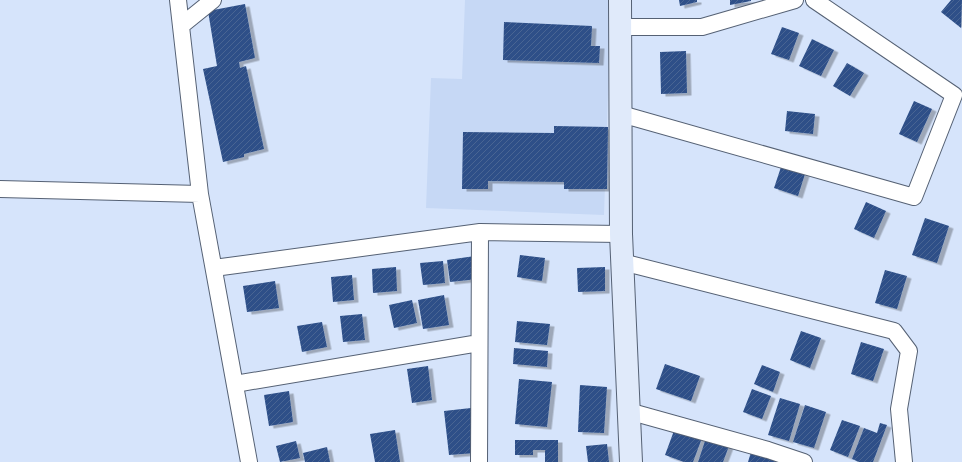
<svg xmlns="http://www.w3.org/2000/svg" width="962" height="462" viewBox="0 0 962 462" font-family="'Public Sans',sans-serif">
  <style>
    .built { fill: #c6d8f5 }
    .building { fill: url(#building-hatch); filter: url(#shadow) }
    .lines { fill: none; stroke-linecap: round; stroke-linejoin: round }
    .street-casing { stroke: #556174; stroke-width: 18 }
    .secondary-casing { stroke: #556174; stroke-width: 24 }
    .street { stroke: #fff; stroke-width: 16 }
    .secondary { stroke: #e0eafa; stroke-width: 22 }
  </style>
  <defs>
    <pattern id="building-hatch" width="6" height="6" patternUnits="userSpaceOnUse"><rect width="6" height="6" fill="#2d4f88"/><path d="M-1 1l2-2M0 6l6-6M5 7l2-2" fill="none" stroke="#496593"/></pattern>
    <filter id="shadow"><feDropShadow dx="4.5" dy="2.5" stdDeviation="0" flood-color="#0004"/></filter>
  </defs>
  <rect width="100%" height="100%" fill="#d6e4fb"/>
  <!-- built -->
  <path class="built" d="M 465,0 L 611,0 L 604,215 L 426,208 L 431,78 L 462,79 Z"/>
  <!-- building -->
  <path class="building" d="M 679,0 L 697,0 L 697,2 L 680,6 Z
    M 730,0 L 751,0 L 751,1 L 730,5 Z
    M 951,0 L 962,0 L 961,28 L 941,12 Z
    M 245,4 L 255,58 L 239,62 L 240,68 L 246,66 L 264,149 L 244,154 L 244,157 L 223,162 L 203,69 L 217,66 L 208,11 Z
    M 504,22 L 592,26 L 591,46 L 600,46 L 599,63 L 503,60 Z
    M 782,27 L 799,33 L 789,60 L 771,54 Z
    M 812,39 L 834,50 L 821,76 L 799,66 Z
    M 686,51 L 687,93 L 661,94 L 660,52 Z
    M 847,63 L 864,73 L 850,96 L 833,86 Z
    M 914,101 L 932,109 L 917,142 L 899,134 Z
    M 787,111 L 815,114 L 813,134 L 785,131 Z
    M 554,126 L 608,127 L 607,189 L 564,189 L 564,182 L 488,181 L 488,189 L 462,189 L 463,132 L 554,133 Z
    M 781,167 L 805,174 L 798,196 L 774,188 Z
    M 866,202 L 886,211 L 874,238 L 854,229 Z
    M 925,218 L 949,226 L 937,263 L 912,255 Z
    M 520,255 L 545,258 L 542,281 L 517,277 Z
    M 475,256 L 478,279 L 450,282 L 447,260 Z
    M 443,261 L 445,283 L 423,285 L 420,263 Z
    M 396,267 L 397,291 L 373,293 L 372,269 Z
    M 605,267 L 605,291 L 578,292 L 577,268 Z
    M 885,270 L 907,276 L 897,309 L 875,303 Z
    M 352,275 L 354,300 L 333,302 L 331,277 Z
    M 275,281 L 279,308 L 247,312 L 243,286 Z
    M 444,295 L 449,325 L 423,329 L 418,300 Z
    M 412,300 L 417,323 L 394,328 L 389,305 Z
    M 362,314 L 365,340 L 343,342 L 340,316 Z
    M 517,321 L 550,324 L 547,345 L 515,342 Z
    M 322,322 L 327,347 L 302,352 L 297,326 Z
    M 801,331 L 821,338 L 810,368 L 790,360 Z
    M 861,342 L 884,349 L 873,381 L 851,374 Z
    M 514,348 L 548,351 L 547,367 L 513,364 Z
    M 665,364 L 700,376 L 691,401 L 656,389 Z
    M 762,365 L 780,372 L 773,392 L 754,384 Z
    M 428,366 L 432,400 L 412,403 L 407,369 Z
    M 519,379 L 552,382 L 547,427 L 515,424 Z
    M 580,385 L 607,387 L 604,433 L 578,432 Z
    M 752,389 L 771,396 L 762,419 L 743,412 Z
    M 289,391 L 293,422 L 269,426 L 264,395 Z
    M 780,398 L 800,404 L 789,441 L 768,435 Z
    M 805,405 L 826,412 L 814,448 L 793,442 Z
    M 471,408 L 475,453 L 449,455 L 444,411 Z
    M 842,420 L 860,426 L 848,457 L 830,450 Z
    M 880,423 L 887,425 L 873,462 L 859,462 L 852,459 L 864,428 L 877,433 Z
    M 675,428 L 702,438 L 693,462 L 684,462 L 665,455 Z
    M 395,430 L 400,462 L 375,462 L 370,434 Z
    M 706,438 L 729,446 L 723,462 L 698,462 Z
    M 515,440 L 558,440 L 558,462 L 545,462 L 545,450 L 533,450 L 533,455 L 515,455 Z
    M 296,441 L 300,458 L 280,462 L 276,446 Z
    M 607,444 L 609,462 L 588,462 L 586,446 Z
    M 327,447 L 330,462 L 305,462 L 303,453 Z
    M 751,452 L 778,462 L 748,462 Z"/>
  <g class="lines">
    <!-- street casing -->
    <g class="street-casing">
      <path id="street" d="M 178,0 L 200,194 L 249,462
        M 182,25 L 213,0
        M 620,27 L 702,27 L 795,0
        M 621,114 L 914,197 L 954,95 L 814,0
        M 0,189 L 200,194
        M 622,262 L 894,331 L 909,351 L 899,409 L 904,462
        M 214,268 L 480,232 L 621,234
        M 235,384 L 479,343
        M 628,411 L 768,450 L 804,462
        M 479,462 L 480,232"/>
    </g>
    <!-- secondary casing -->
    <g class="secondary-casing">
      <path id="secondary" d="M 620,0 L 621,234 L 631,462"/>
    </g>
    <!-- street -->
    <use href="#street" class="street"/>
    <!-- secondary -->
    <use href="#secondary" class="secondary"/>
  </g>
</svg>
